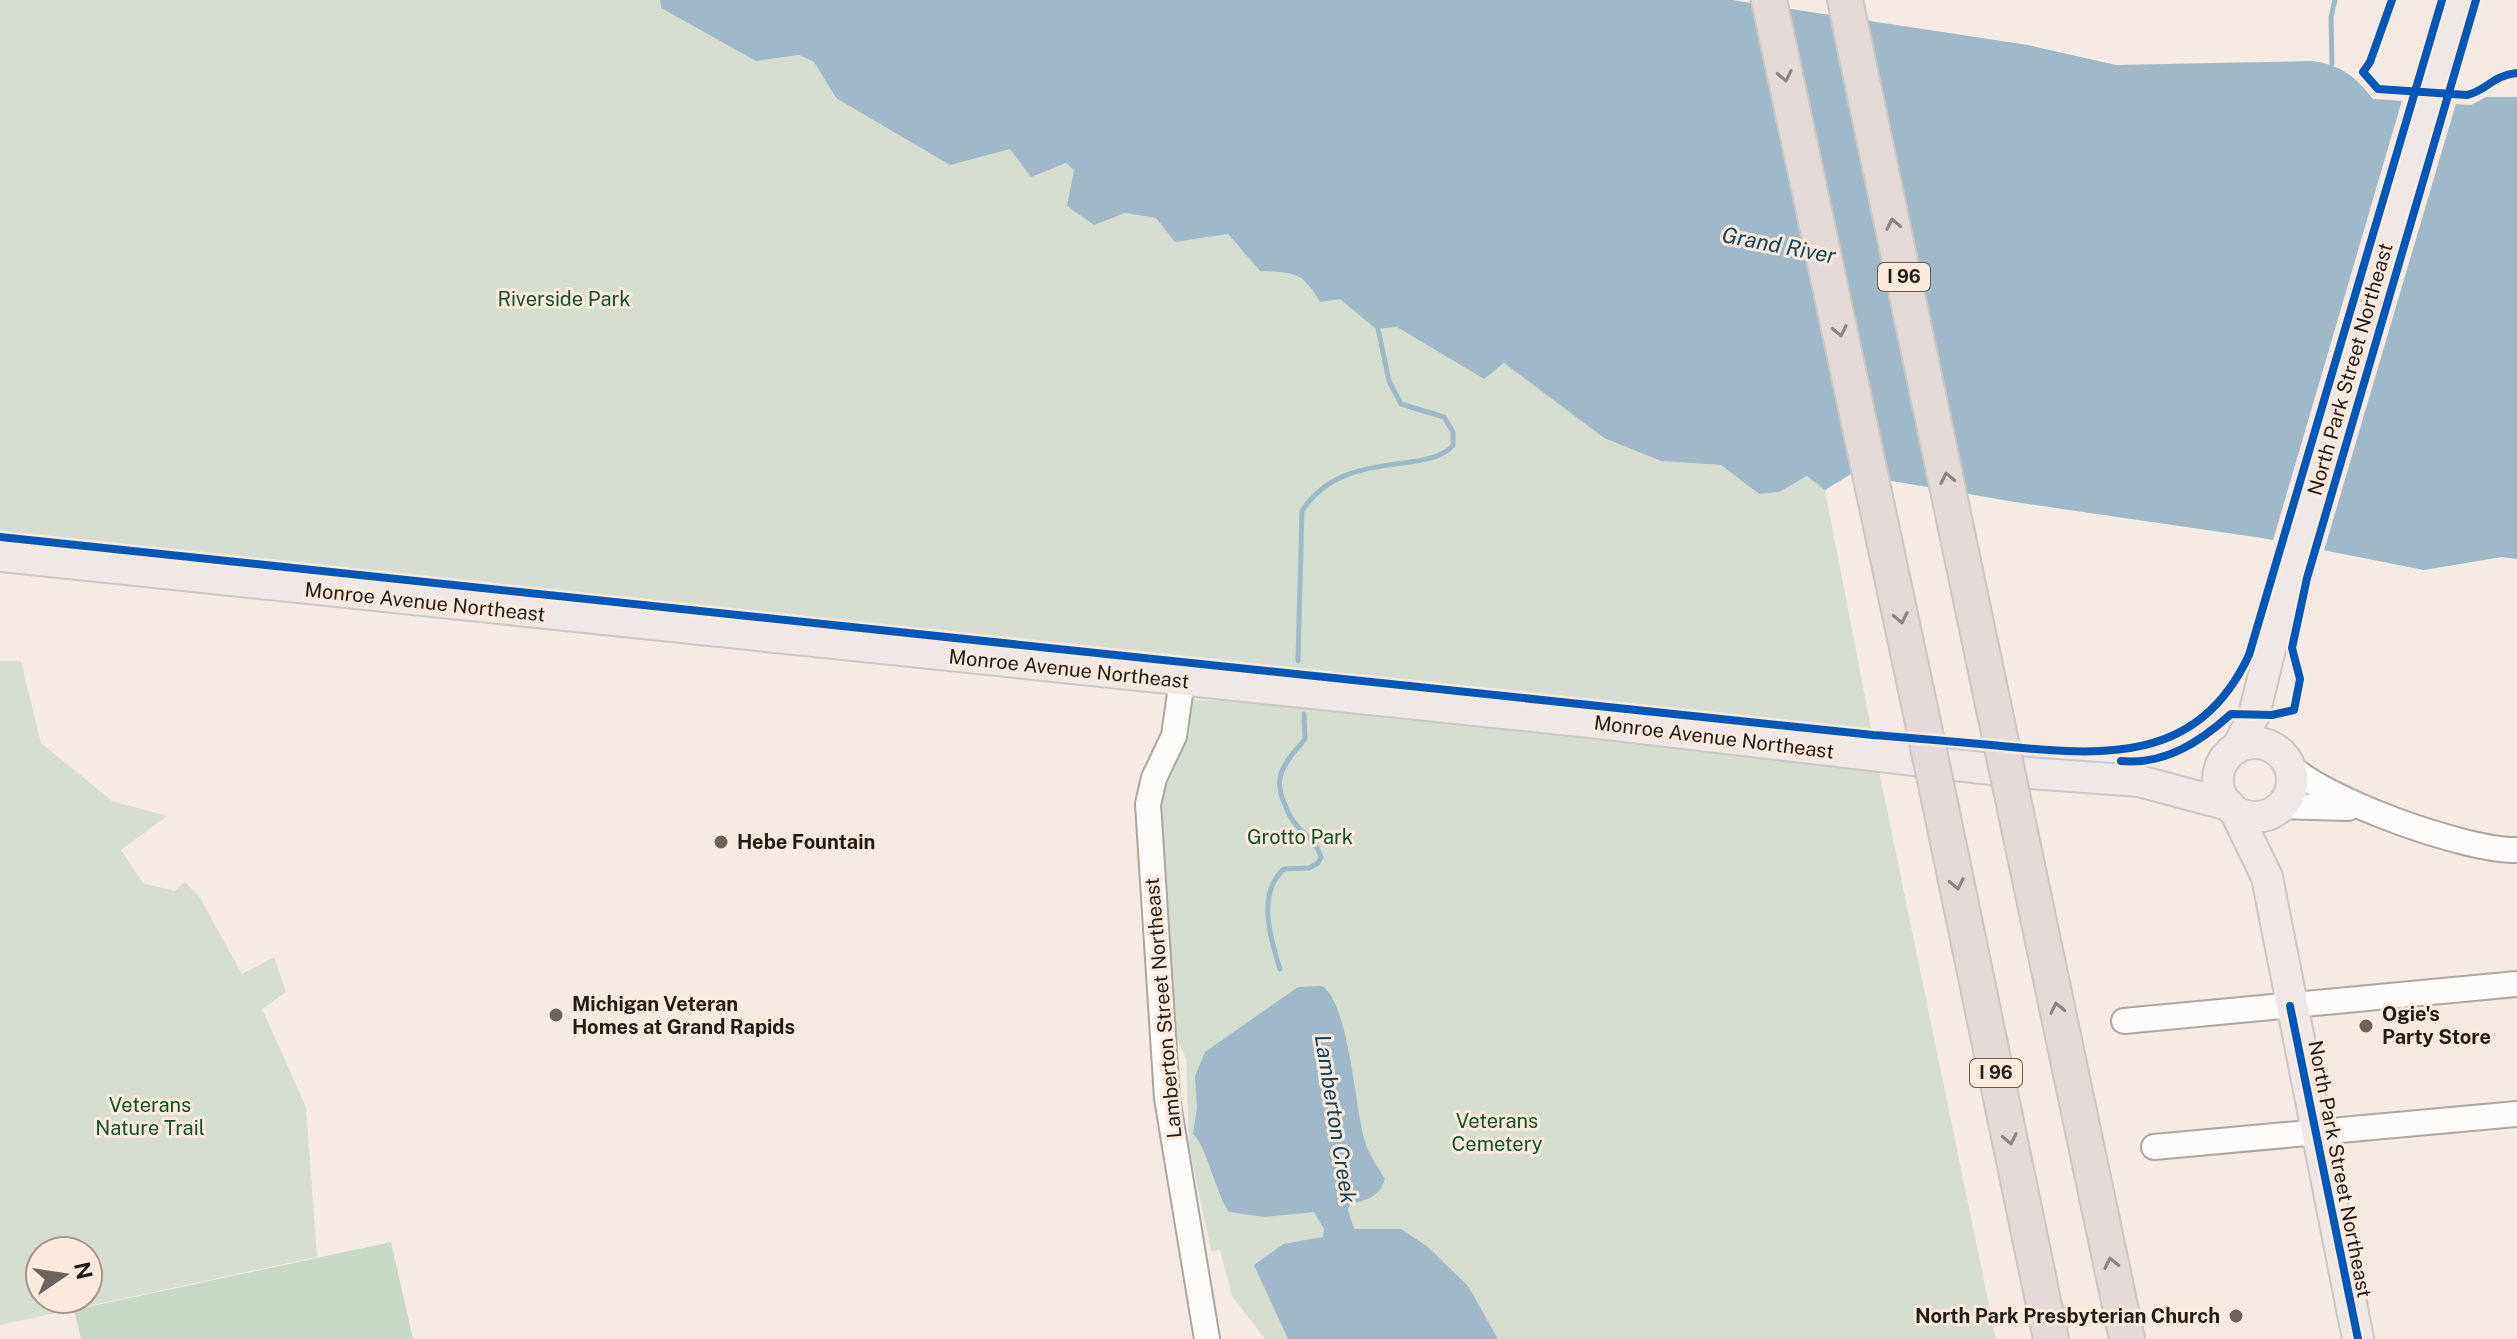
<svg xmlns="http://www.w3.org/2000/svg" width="2517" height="1339" viewBox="0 0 2517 1339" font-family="'Public Sans',sans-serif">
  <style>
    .green { fill: #d5ddd0; fill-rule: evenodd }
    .forest { fill: #c8d8c6 }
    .water { fill: #9fb8c7 }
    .pier { fill: #f4eae3 }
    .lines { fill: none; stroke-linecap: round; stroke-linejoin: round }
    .stream { stroke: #9fb8c7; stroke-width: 5 }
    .minor-casing { stroke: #aca5a0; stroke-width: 28 }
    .major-casing { stroke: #cac6c2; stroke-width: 34 }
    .highway-casing { stroke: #cac6c2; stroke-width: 38 }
    .minor { stroke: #fdfcfb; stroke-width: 24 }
    .major { stroke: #eee7e5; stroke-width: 30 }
    .highway { stroke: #e3d9d6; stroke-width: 34 }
    .highway-bridge-casing { stroke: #cac6c2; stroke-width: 38; stroke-linecap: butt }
    .highway-bridge { stroke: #e3d9d6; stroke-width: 34 }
    .cycleway-casing { stroke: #fbe9dc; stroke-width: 13 }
    .cycleway { stroke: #0057b8; stroke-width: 8 }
    .oneway { stroke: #8c8480 }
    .poi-dot { fill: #6c635e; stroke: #fbe9dc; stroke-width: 3 }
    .labels { text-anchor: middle; stroke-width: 6; stroke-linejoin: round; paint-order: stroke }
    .shield { fill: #fbe9dc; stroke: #635952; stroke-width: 2 }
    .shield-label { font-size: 18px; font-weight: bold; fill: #221b17 }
    .park-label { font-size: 20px; fill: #134e2a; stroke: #fbe9dc }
    .street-label { font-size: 20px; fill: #221b17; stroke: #fbe9dc }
    .poi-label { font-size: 20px; font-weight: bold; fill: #221b17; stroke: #fbe9dc; text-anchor: start }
    .water-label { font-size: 22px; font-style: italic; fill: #11445e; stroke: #fbe9dc }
  </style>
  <rect width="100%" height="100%" fill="#f4eae3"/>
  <!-- green -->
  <path class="green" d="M 0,0 L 660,0 L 661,8 L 756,61 L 799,55 L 814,62 L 836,99 L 1066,163 L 1125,213 L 1156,218 L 1175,242 L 1228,234 L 1260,271 C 1294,273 1302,271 1320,302 L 1340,298 L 1376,329 L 1397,327 L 1484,378 L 1504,363 L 1604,438 L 1661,461 L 1721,465 L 1759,494 L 1779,492 L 1807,476 L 1825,490 L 1871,728 L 1750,721 L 0,543 Z
    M 0,661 L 21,661 L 41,743 L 112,801 L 167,816 L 121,850 L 143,883 L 174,891 L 185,882 L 199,896 L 242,974 L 274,957 L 286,992 L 262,1009 L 306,1107 L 317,1257 L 0,1325 ZM 40,1251 L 88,1251 L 88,1299 L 40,1299 Z
    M 1190,700 L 1245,701 L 1878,766 L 1996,1339 L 1265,1339 L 1232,1296 L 1220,1250 L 1211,1251 L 1189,1147 L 1186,1059 L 1171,1024 L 1158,797 Z"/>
  <!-- forest -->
  <path class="forest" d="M 391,1242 L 413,1339 L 81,1339 L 74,1310 Z"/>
  <!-- water -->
  <path class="water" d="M 660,0 L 1732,0 L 2028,45 L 2116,65 L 2312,61 C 2341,65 2355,76 2373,99 L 2471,105 L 2486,97 L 2517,97 L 2517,559 L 2502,557 L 2424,570 L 2262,538 L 2021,503 L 1851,474 L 1825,490 L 1807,476 L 1779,492 L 1759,494 L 1721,465 L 1661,461 L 1604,438 L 1504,363 L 1484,379 L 1397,327 L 1376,329 L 1340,299 L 1320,302 C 1302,271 1294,273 1260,271 L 1228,234 L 1175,242 L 1156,218 L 1125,213 L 1094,225 L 1067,206 L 1074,170 L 1066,163 L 1031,177 L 1010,149 L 950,165 L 836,98 L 814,62 L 799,55 L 756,61 L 661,8 Z
    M 1322,986 C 1349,1002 1355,1109 1365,1142 C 1367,1150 1381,1173 1385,1179 C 1379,1197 1368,1200 1350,1204 L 1348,1210 L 1354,1229 L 1401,1229 L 1428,1247 L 1468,1286 L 1498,1339 L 1288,1339 L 1254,1265 L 1283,1244 L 1323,1237 L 1324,1229 L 1314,1212 L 1264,1217 L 1229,1212 C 1215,1192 1207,1146 1193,1134 L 1197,1108 L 1195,1076 L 1205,1052 L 1298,987 Z"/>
  <!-- pier -->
  <path class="pier" d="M 2403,97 L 2457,100 L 2323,554 L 2272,544 Z"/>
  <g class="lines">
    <!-- stream -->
    <path class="stream" d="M 2332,64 L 2331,17 L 2335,0
      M 1298,661 L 1302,511 C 1343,447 1429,476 1453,445 L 1453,432 L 1444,417 L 1401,404 L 1389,381 L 1377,324
      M 1280,969 C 1271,941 1256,893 1284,869 L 1309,868 L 1318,863 L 1321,857 C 1316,842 1308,837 1298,827 C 1292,821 1288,813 1285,805 C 1271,775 1286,762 1305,739 L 1304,714"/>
    <!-- minor casing -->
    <g class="minor-casing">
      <path id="minor" d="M 1182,680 L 1174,736 L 1154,778 L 1148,804 L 1167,1098 L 1207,1339
        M 2288,764 C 2323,800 2466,851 2517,850
        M 2282,806 L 2348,808
        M 2124,1021 L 2517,984
        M 2154,1147 L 2517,1114"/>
    </g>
    <!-- major casing -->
    <g class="major-casing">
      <path id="major" d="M 0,556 L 1590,722 L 2016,772 L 2139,781 L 2229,805
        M2218 780a37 37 0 1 1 74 0a37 37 0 1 1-74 0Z
        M 2237,748 L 2254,715 L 2280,608 L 2461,0
        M 2235,811 L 2267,877 L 2358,1339"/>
    </g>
    <!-- highway casing -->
    <g class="highway-casing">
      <path id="highway" d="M 1769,0 L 1918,699
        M 1845,0 L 1993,704
        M 1941,808 L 2051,1339
        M 2016,813 L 2127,1339"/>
    </g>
    <!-- minor -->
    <use href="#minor" class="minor"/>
    <!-- major -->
    <use href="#major" class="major"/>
    <!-- highway -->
    <use href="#highway" class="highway"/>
    <!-- highway-bridge casing -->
    <g class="highway-bridge-casing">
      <path id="highway-bridge" d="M 1918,699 L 1941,808
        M 1993,704 L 2016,813"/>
    </g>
    <!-- highway-bridge -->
    <use href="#highway-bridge" class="highway-bridge"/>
    <!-- cycleway casing -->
    <g class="cycleway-casing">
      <path id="cycleway" d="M 2392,0 L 2370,62 L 2363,72 L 2378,89 L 2467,95 C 2488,90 2491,76 2517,73
        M 0,537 L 1873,735 C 1916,738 1958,742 2001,746 C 2104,756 2198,764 2249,655 L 2442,0
        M 2121,761 C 2165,765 2200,742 2231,714 L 2272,715 L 2294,710 L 2300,679 L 2292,648 L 2307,578 L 2476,0
        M 2290,1006 L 2358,1339"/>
    </g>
    <!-- cycleway -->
    <use href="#cycleway" class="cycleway"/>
  </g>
  <!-- one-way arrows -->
  <defs><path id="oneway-chevron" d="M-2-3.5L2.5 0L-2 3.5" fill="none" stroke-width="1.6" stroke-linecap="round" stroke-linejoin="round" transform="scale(2)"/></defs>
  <g class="oneway">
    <use href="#oneway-chevron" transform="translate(1785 76) rotate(78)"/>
    <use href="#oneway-chevron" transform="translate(1893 224) rotate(-102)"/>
    <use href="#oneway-chevron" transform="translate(1840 331) rotate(78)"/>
    <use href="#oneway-chevron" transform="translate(1947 478) rotate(-102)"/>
    <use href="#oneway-chevron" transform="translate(1901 618) rotate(78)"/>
    <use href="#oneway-chevron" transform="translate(1957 884) rotate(78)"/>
    <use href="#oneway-chevron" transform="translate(2057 1008) rotate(-102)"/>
    <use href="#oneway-chevron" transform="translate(2010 1139) rotate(78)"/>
    <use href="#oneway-chevron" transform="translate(2111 1263) rotate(-102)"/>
  </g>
  <!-- markers -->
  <g class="poi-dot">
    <circle cx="721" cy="842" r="8"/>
    <circle cx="556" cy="1015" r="8"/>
    <circle cx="2366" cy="1026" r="8"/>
    <circle cx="2236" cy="1316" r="8"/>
  </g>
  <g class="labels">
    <!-- shield labels -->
    <g class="shield">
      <rect x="1878" y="263" width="52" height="28" rx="6"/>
      <rect x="1970" y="1059" width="52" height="28" rx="6"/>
    </g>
    <g class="shield-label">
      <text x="1904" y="283">I 96</text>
      <text x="1996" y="1079">I 96</text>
    </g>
    <!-- park labels -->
    <g class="park-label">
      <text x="564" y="306">Riverside Park</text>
      <text x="1300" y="844">Grotto Park</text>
      <text x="150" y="1112">Veterans<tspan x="150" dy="23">Nature Trail</tspan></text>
      <text x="1497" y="1128">Veterans<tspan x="1497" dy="23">Cemetery</tspan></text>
    </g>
    <!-- street labels -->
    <g class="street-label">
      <text transform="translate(2350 369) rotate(-74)" y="7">North Park Street Northeast</text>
      <text transform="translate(425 602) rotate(6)" y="7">Monroe Avenue Northeast</text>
      <text transform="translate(1069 669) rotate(6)" y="7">Monroe Avenue Northeast</text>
      <text transform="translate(1714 737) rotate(7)" y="7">Monroe Avenue Northeast</text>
      <text transform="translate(1163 1008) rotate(-95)" y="7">Lamberton Street Northeast</text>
      <text transform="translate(2340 1169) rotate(79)" y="7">North Park Street Northeast</text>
    </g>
    <!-- poi labels -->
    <g class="poi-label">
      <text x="737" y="849">Hebe Fountain</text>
      <text x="572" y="1011">Michigan Veteran<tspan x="572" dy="23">Homes at Grand Rapids</tspan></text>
      <text x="2382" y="1021">Ogie's<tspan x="2382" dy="23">Party Store</tspan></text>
      <text x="2220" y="1323" text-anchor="end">North Park Presbyterian Church</text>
    </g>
    <!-- water labels -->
    <g class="water-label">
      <text transform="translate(1779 245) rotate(11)" y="8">Grand River</text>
      <text transform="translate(1336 1119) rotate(81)" y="8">Lamberton Creek</text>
    </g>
  </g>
  <!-- north arrow -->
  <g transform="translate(64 1275) rotate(77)"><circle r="38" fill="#fbe9dc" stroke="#a4978d" stroke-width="2"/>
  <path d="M0-6L14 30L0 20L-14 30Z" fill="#6c635e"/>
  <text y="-12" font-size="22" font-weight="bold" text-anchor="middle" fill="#221b17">N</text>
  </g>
</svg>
